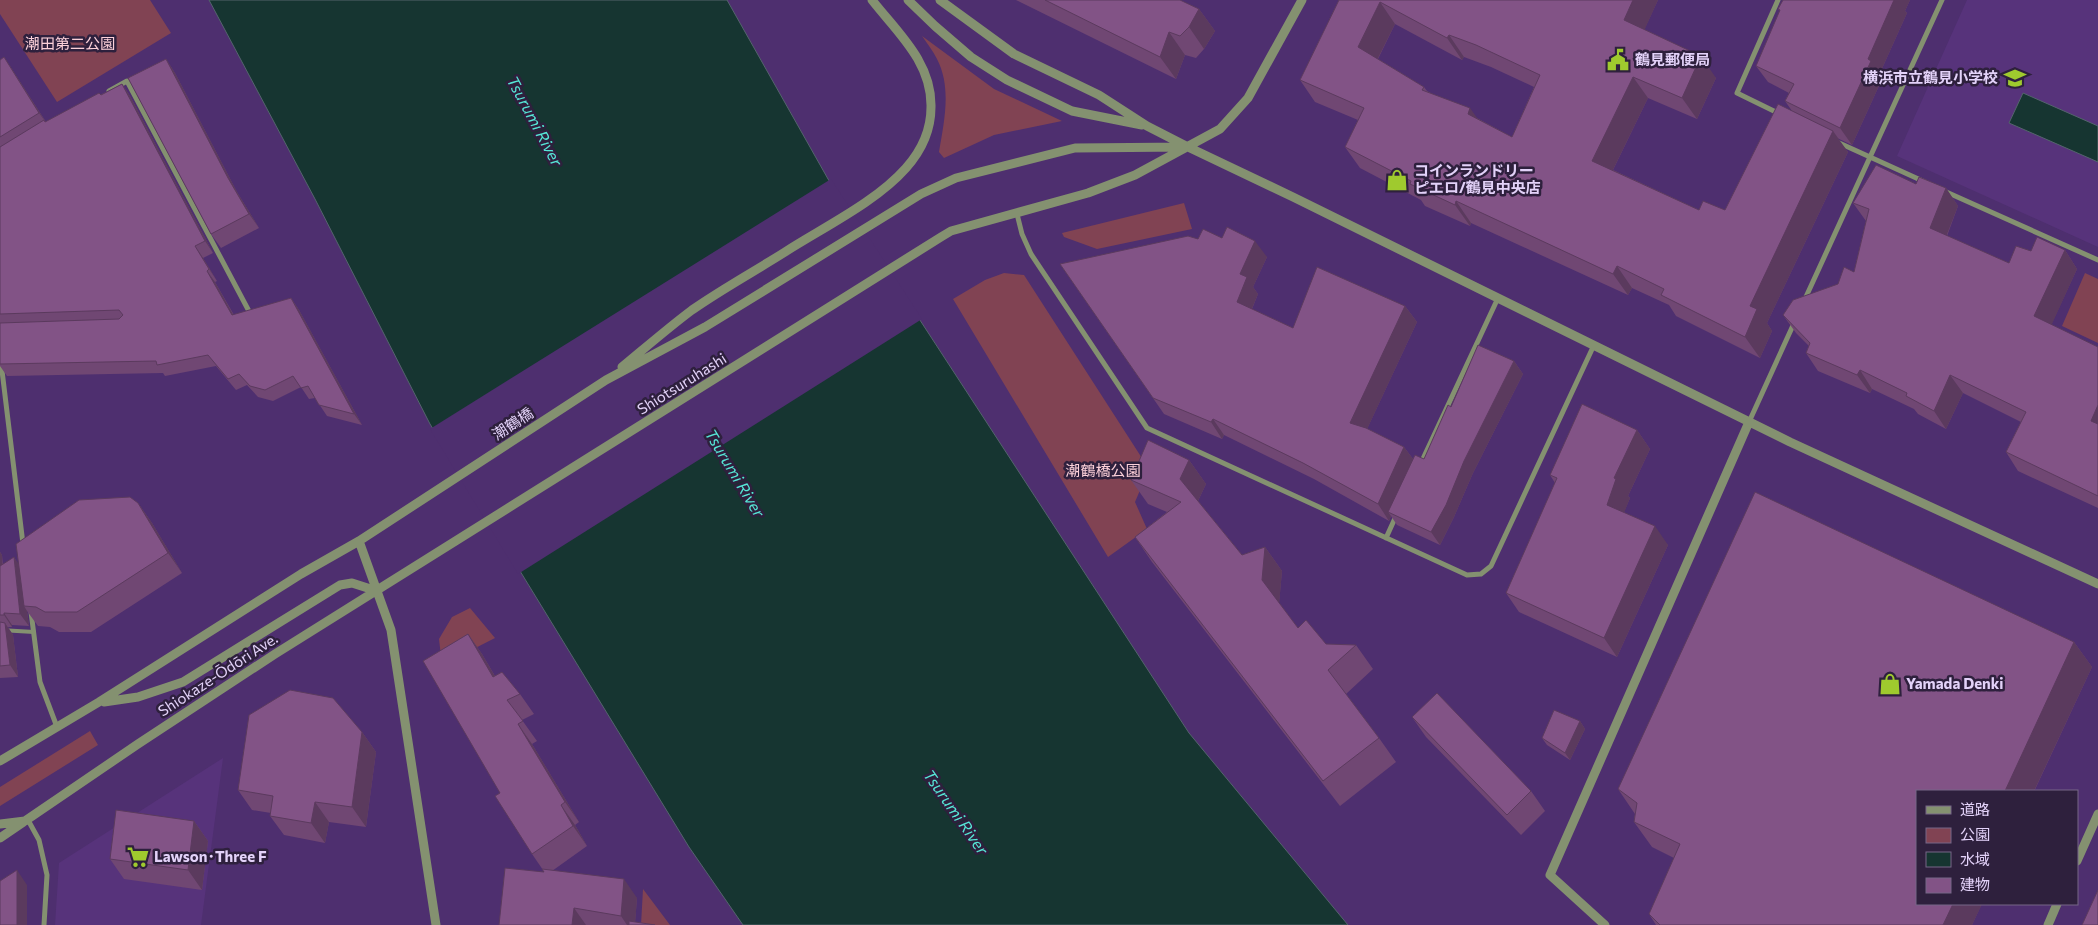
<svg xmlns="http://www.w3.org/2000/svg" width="2098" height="925" viewBox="0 0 2098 925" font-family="Commissioner,'Noto Sans JP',sans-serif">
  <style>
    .built { fill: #57337b }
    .green { fill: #814353 }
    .water { fill: #163531; stroke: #54646d }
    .pier { fill: #4e2f6f }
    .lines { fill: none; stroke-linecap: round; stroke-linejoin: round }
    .service { stroke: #849170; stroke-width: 4 }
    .minor { stroke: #849170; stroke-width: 5 }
    .tertiary { stroke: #849170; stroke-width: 9 }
    .wall { fill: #704773; fill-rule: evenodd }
    .shaded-wall { fill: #5b3a5e }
    .building { fill: #825386; stroke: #5b3a5e; fill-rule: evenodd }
    .labels { text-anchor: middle; stroke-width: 5; stroke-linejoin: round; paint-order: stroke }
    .park-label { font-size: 15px; fill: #fcd0d9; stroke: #2e203d }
    .poi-label { font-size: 15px; font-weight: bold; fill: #e3d2f9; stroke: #2e203d; text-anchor: start }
    .street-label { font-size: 15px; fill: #e3d2f9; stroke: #2e203d }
    .water-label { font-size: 16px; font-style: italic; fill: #56e6d6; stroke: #2e203d }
  </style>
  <rect width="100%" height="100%" fill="#4e2f6f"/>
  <!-- built -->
  <path class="built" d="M 1967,0 L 2098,0 L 2098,247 L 1897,156 Z
    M 223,758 L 201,925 L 55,925 L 59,863 Z"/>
  <!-- green -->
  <path class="green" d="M 0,0 L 150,0 L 171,33 L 57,102 L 0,14 Z
    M 922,36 L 994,89 L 1062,121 L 994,135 L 944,158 L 939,152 C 944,122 952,88 937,59 C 933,51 927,43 922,36 Z
    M 1184,203 L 1192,229 L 1097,249 L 1064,237 L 1062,233 Z
    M 1004,273 L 1024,275 L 1149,469 L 1135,502 L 1147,529 L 1108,557 L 953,299 L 985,280 Z
    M 2085,273 L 2098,279 L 2098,343 L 2062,326 Z
    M 470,608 L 495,638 L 442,665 L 439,639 L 452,617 Z
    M 90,731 L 98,745 L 0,806 L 0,787 Z
    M 643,889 L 670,925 L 641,925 Z"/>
  <!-- water -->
  <path class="water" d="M 209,0 L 727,0 L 828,179 L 1189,733 L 1348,925 L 743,925 L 689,847 L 430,424 L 315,199 Z
    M 2023,93 L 2098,126 L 2098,162 L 2009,123 Z"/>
  <!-- pier -->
  <path class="pier" d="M 831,179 L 922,319 L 518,574 L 430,429 Z"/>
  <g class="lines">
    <!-- service -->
    <path class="service" d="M 0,630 L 34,632"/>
    <!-- minor -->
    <path class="minor" d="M 1778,0 L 1737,93 L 1780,114
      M 109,91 L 127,81 L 251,315
      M 1837,142 L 1925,182
      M 1944,191 L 2098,260
      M 1017,214 L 1022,234 L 1031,254 L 1147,428 L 1467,575 L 1481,574 L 1491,566 L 1594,345
      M 1805,299 L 1942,0
      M 0,354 L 23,544
      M 1749,422 L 1795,321
      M 1421,463 L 1498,298
      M 1386,538 L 1396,516
      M 31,612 L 40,682 L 57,727
      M 28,820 L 39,840 L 47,875 L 44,925"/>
    <!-- tertiary -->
    <path class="tertiary" d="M 908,0 L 935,26 L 971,57 L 1007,80 L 1072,111 L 1142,125
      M 940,0 L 1014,54 L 1099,95 L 1147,126 L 1188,147 L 1293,197 L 1790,442 L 2098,584
      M 622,367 C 645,348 668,328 692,310 C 722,289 755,271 785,252 C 824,227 876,202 906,168 C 922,150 931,131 931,107 C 932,62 897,32 872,0
      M 359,541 L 391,630 L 436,925
      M 104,702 L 138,697 L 183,682 L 340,585 L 352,583 L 377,591
      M 0,761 L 99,702 L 301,574 L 359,541 L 606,380 L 705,327 L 921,194 L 956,178 L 1075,148 L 1185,147
      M 0,824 L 25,821
      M 0,838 L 138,744 L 275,654 L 941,237 L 951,231 L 1088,193 L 1135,175 L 1220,129 L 1248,98 L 1302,0
      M 2077,861 L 2098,814
      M 1605,925 L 1550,875 L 1749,422
      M 2048,925 L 2057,904"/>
  </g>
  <!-- wall -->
  <path class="wall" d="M 1016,0 L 1180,0 L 1199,9 L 1215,31 L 1204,49 L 1196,58 L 1185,55 L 1176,79 Z
    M 1339,0 L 1658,0 L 1644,30 L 1716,78 L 1697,119 L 1648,98 L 1613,170 L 1699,210 L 1725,210 L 1792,111 L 1785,101 L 1789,93 L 1768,82 L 1756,66 L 1780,10 L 1778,9 L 1783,0 L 1910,0 L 1905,11 L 1907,13 L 1880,73 L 1883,77 L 1852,145 L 1837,138 L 1848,152 L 1767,323 L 1772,331 L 1760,358 L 1676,316 L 1669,305 L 1632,288 L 1628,295 L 1471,223 L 1470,226 L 1425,206 L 1421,200 L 1360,168 L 1345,147 L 1358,120 L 1315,102 L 1300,80 ZM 1395,24 L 1462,60 L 1464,57 L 1491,67 L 1534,87 L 1512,137 L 1427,91 L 1424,87 L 1378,59 Z
    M 4,57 L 46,122 L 122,84 L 130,96 L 213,253 L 203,258 L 217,281 L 215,282 L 234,315 L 291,298 L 299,310 L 362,425 L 327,416 L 315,398 L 309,399 L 301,387 L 273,401 L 258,397 L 247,385 L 236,390 L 216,366 L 165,376 L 163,373 L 7,376 L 0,366 L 0,60 Z
    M 166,59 L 175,73 L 237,192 L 259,228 L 221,248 L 211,234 Z
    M 1916,184 L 1946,188 L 1958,206 L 1947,236 L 2009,263 L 2031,251 L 2065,250 L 2077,269 L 2051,325 L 2098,347 L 2098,508 L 2018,471 L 2006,452 L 2021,422 L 1963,393 L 1946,429 L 1918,414 L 1914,409 L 1872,389 L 1870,393 L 1818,371 L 1806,353 L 1809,346 L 1796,333 L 1783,315 L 1838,284 L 1854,272 L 1866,221 L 1853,203 Z
    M 1222,238 L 1267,257 L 1253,287 L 1258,294 L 1252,309 L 1293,328 L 1405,306 L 1417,322 L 1367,429 L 1404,447 L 1413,459 L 1424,459 L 1451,407 L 1514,361 L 1523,374 L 1473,473 L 1454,517 L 1440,545 L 1397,525 L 1391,516 L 1389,521 L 1314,479 L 1224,435 L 1222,439 L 1164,414 L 1060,264 Z
    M 1637,430 L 1650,449 L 1628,496 L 1630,498 L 1624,512 L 1668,545 L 1617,657 L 1519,612 L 1506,593 L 1555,483 L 1550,475 Z
    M 1189,460 L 1206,484 L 1198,501 L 1242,555 L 1265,547 L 1282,571 L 1279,603 L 1298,628 L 1326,644 L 1356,645 L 1373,669 L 1346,694 L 1379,738 L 1396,762 L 1340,806 L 1152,562 L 1135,537 L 1167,512 L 1148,504 L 1131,480 Z
    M 138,503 L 152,523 L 182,573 L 91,632 L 59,632 L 50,627 L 38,626 L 27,611 L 29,626 L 12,625 L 12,627 L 8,627 L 13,635 L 18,677 L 0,678 L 0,552 L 2,555 L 3,565 L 14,557 L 18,564 Z
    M 468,634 L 482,654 L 495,676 L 520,694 L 534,714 L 522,720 L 537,741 L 532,744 L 579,822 L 575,825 L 587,846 L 552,871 L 637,898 L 635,922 L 655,925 L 499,925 L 544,872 L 543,870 L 532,854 L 500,793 Z
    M 2074,642 L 2092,667 L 1972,925 L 1656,925 L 1649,914 L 1674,858 L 1652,847 L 1634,822 L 1635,814 L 1618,789 Z
    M 1412,717 L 1531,791 L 1545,811 L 1521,835 L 1426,737 Z
    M 1580,721 L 1585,729 L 1570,760 L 1547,745 L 1542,738 Z
    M 362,732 L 376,752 L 366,827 L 329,822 L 325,843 L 284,835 L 270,816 L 271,813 L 252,810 L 238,790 Z
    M 194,821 L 208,841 L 202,890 L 124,879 L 110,859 Z"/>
  <!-- shaded-wall -->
  <path class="shaded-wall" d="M 1633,0 L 1658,0 L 1639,42 L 1624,20 Z
    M 1894,0 L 1910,0 L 1905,11 L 1907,13 L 1880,73 L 1883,77 L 1852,145 L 1840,128 L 1868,59 Z
    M 1380,2 L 1395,24 L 1373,68 L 1358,47 Z
    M 1199,9 L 1215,31 L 1204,49 L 1189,27 Z
    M 1169,32 L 1185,55 L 1176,79 L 1160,57 Z
    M 1449,35 L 1464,57 L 1462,60 L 1447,38 Z
    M 1701,56 L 1716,78 L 1697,119 L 1682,98 Z
    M 4,57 L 12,69 L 47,124 L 39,113 Z
    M 166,59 L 175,73 L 237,192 L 259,228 L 249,214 L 228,178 Z
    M 1633,77 L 1648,98 L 1607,182 L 1592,161 Z
    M 122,84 L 130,96 L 213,253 L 205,241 Z
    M 1470,108 L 1485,129 L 1468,114 Z
    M 1833,131 L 1848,152 L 1767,323 L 1772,331 L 1760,358 L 1745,337 L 1750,306 Z
    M 1946,188 L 1958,206 L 1942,247 L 1930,228 Z
    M 1456,201 L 1471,223 L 1470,226 L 1455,205 Z
    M 1255,241 L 1267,257 L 1253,287 L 1258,294 L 1248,318 L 1237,302 L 1240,274 Z
    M 195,246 L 203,258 L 217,281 L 209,269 Z
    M 2065,250 L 2077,269 L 2047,335 L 2034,316 Z
    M 1617,266 L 1632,288 L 1628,295 L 1613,274 Z
    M 207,271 L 215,282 L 240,327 L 232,315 Z
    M 291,298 L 299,310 L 362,425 L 354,414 Z
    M 1405,306 L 1417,322 L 1362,440 L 1350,423 Z
    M 1514,361 L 1523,374 L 1473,473 L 1454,517 L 1440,545 L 1431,532 L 1464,461 Z
    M 1860,370 L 1872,389 L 1870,393 L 1857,375 Z
    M 1950,375 L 1963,393 L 1946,429 L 1934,411 Z
    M 2098,405 L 2098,431 L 2091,421 Z
    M 1213,419 L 1224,435 L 1222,439 L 1211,422 Z
    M 1637,430 L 1650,449 L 1628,496 L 1630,498 L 1620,523 L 1607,505 L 1614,478 Z
    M 1404,447 L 1416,463 L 1388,512 L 1391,516 L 1389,521 L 1378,504 Z
    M 1189,460 L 1206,484 L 1197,503 L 1180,479 Z
    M 138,503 L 152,523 L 182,573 L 168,553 Z
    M 1655,526 L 1668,545 L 1617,657 L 1604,638 Z
    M 1265,547 L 1282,571 L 1279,605 L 1262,580 Z
    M 0,552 L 2,555 L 3,582 L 0,577 Z
    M 14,557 L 22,569 L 24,606 L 27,611 L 29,626 L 20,614 Z
    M 4,613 L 12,625 L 12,627 L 4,615 Z
    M 5,623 L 13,635 L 18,677 L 10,665 Z
    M 468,634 L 482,654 L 507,697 L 493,677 Z
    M 2074,642 L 2092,667 L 2034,791 L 2005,791 Z
    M 1580,721 L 1585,729 L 1570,760 L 1565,753 Z
    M 518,724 L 532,744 L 579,822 L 565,802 Z
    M 362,732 L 376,752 L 366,827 L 352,807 Z
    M 315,802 L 329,822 L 325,843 L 311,823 Z
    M 561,805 L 575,825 L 587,846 L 573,826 Z
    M 194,821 L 208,841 L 202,890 L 188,870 Z
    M 17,870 L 27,885 L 27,925 L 17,925 Z
    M 624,879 L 637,898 L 635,925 L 627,925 L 621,916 Z
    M 1953,904 L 1982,904 L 1972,925 L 1943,925 Z
    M 574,908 L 586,925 L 572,925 Z"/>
  <!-- building -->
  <path class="building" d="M 1045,0 L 1180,0 L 1199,9 L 1189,27 L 1180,36 L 1169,32 L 1160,57 Z
    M 1339,0 L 1633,0 L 1624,20 L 1701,56 L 1682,98 L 1633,77 L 1592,161 L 1699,210 L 1703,201 L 1725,210 L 1778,104 L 1833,131 L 1750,306 L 1757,309 L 1745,337 L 1661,295 L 1664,289 L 1617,266 L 1613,274 L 1456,201 L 1455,205 L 1410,184 L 1411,181 L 1345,147 L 1364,108 L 1300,80 ZM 1380,2 L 1447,38 L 1449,35 L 1476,45 L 1540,75 L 1512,137 L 1468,114 L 1470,108 L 1422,90 L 1424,87 L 1358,47 Z
    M 1783,0 L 1894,0 L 1868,59 L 1871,61 L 1840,128 L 1785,101 L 1794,84 L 1756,66 L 1780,10 L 1778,9 Z
    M 4,57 L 39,113 L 0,137 L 0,60 Z
    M 166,59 L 228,178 L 249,214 L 211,234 L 128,78 Z
    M 122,84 L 205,241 L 195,246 L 209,269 L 207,271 L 232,315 L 291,298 L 354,414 L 319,405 L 308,386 L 301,388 L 293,376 L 265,390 L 250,386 L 239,374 L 228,379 L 208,355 L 157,365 L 156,361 L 0,364 L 0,323 L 119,319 L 123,315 L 119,310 L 0,314 L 0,147 L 44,120 L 45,122 L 99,93 L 101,95 Z
    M 1876,165 L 1916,184 L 1919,177 L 1946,188 L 1930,228 L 2009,263 L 2016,246 L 2031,251 L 2037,237 L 2065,250 L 2034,316 L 2098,347 L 2098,405 L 2091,421 L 2098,424 L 2098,496 L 2006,452 L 2026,412 L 1950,375 L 1934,411 L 1906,396 L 1907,393 L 1860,370 L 1857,375 L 1806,353 L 1810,343 L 1783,315 L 1793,300 L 1838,284 L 1844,267 L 1854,272 L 1869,209 L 1853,203 Z
    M 1227,227 L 1255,241 L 1240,274 L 1247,277 L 1237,302 L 1293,328 L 1317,267 L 1405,306 L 1350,423 L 1366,428 L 1404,447 L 1378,504 L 1303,463 L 1213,419 L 1211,422 L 1153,398 L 1060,264 L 1188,236 L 1198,239 L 1203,229 L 1222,238 Z
    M 1478,345 L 1514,361 L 1464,461 L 1446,505 L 1431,532 L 1388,512 L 1415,455 L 1424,459 L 1448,405 L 1451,407 Z
    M 1582,404 L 1637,430 L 1614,478 L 1616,479 L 1607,505 L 1655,526 L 1604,638 L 1506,593 L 1557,478 L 1550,475 Z
    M 1148,440 L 1189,460 L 1180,479 L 1242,555 L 1265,547 L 1262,580 L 1298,628 L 1306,620 L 1326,644 L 1356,645 L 1328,670 L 1379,738 L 1323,781 L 1135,537 L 1181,502 L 1131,480 Z
    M 1755,492 L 2074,642 L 2005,791 L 1917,791 L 1917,904 L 1953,904 L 1943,925 L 1660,925 L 1649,914 L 1680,844 L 1634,822 L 1637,803 L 1618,789 Z
    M 130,497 L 138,503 L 168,553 L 77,612 L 45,612 L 36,607 L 24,606 L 16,544 L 79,500 Z
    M 14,557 L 20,614 L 4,613 L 4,615 L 0,615 L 0,566 Z
    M 0,622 L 5,623 L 10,665 L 0,666 Z
    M 468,634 L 493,677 L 502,672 L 520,694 L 507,700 L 523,721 L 518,724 L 565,802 L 561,805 L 573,826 L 532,854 L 495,796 L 500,793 L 423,661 Z
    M 290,690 L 333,698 L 362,732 L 352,807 L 315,802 L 311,823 L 270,816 L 273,796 L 238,790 L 249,715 Z
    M 1437,693 L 1531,791 L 1507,815 L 1412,717 Z
    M 1554,710 L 1580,721 L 1565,753 L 1542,738 Z
    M 116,810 L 194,821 L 188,870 L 110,859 Z
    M 505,868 L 544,872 L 542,869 L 624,879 L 621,916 L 574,908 L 572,925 L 499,925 Z
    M 17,870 L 17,925 L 0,925 L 0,881 Z
    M 2098,890 L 2098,925 L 2082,925 Z
    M 629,921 L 655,925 L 629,925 Z"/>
  <!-- icons -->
  <defs>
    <g id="civic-bare" transform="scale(1.725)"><path d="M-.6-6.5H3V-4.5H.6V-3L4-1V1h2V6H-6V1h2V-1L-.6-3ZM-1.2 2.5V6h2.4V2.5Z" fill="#9fca2e" stroke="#2e203d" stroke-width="2.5" paint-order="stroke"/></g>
    <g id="school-bare" transform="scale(1.725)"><path d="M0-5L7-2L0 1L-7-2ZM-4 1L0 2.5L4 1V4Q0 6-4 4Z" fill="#9fca2e" stroke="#2e203d" stroke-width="2.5" paint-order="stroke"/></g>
    <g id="shop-bare" transform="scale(1.725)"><path d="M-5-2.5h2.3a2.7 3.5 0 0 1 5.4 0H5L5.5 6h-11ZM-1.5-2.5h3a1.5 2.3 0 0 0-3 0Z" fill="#9fca2e" stroke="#2e203d" stroke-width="2.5" paint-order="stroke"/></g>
    <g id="supermarket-bare" transform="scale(1.725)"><path d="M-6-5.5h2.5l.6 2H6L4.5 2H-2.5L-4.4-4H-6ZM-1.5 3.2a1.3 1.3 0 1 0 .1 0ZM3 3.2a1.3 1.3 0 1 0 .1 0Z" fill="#9fca2e" stroke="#2e203d" stroke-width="2.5" paint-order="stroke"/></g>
  </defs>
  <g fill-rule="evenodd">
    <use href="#civic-bare" x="1618" y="60"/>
    <use href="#school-bare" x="2015" y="78"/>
    <use href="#shop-bare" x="1397" y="180"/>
    <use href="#shop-bare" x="1890" y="684"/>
    <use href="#supermarket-bare" x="138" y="857"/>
  </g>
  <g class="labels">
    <!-- park labels -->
    <g class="park-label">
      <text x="70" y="49">潮田第二公園</text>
      <text x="1103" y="476">潮鶴橋公園</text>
    </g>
    <!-- poi labels -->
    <g class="poi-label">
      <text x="1635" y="65">鶴見郵便局</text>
      <text x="1998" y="83" text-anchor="end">横浜市立鶴見小学校</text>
      <text x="1414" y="176">コインランドリー<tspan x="1414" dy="17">ピエロ/鶴見中央店</tspan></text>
      <text x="1906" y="689">Yamada Denki</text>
      <text x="154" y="862">Lawson･Three F</text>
    </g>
    <!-- street labels -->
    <g class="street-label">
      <text transform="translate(682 384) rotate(-32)" y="5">Shiotsuruhashi</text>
      <text transform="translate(513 424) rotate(-33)" y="5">潮鶴橋</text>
      <text transform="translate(218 675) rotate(-33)" y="5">Shiokaze-Ōdōri Ave.</text>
    </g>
    <!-- water labels -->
    <g class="water-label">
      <text transform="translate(535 121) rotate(62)" y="6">Tsurumi River</text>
      <text transform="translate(735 473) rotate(59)" y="6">Tsurumi River</text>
      <text transform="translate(956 812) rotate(55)" y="6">Tsurumi River</text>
    </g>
  </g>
  <!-- legend -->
  <rect x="1916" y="790" width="162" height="115" fill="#2e203d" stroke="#766788"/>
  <rect x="1926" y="806" width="25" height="8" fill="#849170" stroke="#766788"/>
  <text x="1960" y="815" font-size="15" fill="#e3d2f9">道路</text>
  <rect x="1926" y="828" width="25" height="15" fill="#814353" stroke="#766788"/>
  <text x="1960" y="840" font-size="15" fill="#e3d2f9">公園</text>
  <rect x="1926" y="852" width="25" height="15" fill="#163531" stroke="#766788"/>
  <text x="1960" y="865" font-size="15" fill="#e3d2f9">水域</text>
  <rect x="1926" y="878" width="25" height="15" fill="#825386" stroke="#766788"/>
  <text x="1960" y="890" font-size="15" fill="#e3d2f9">建物</text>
</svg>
